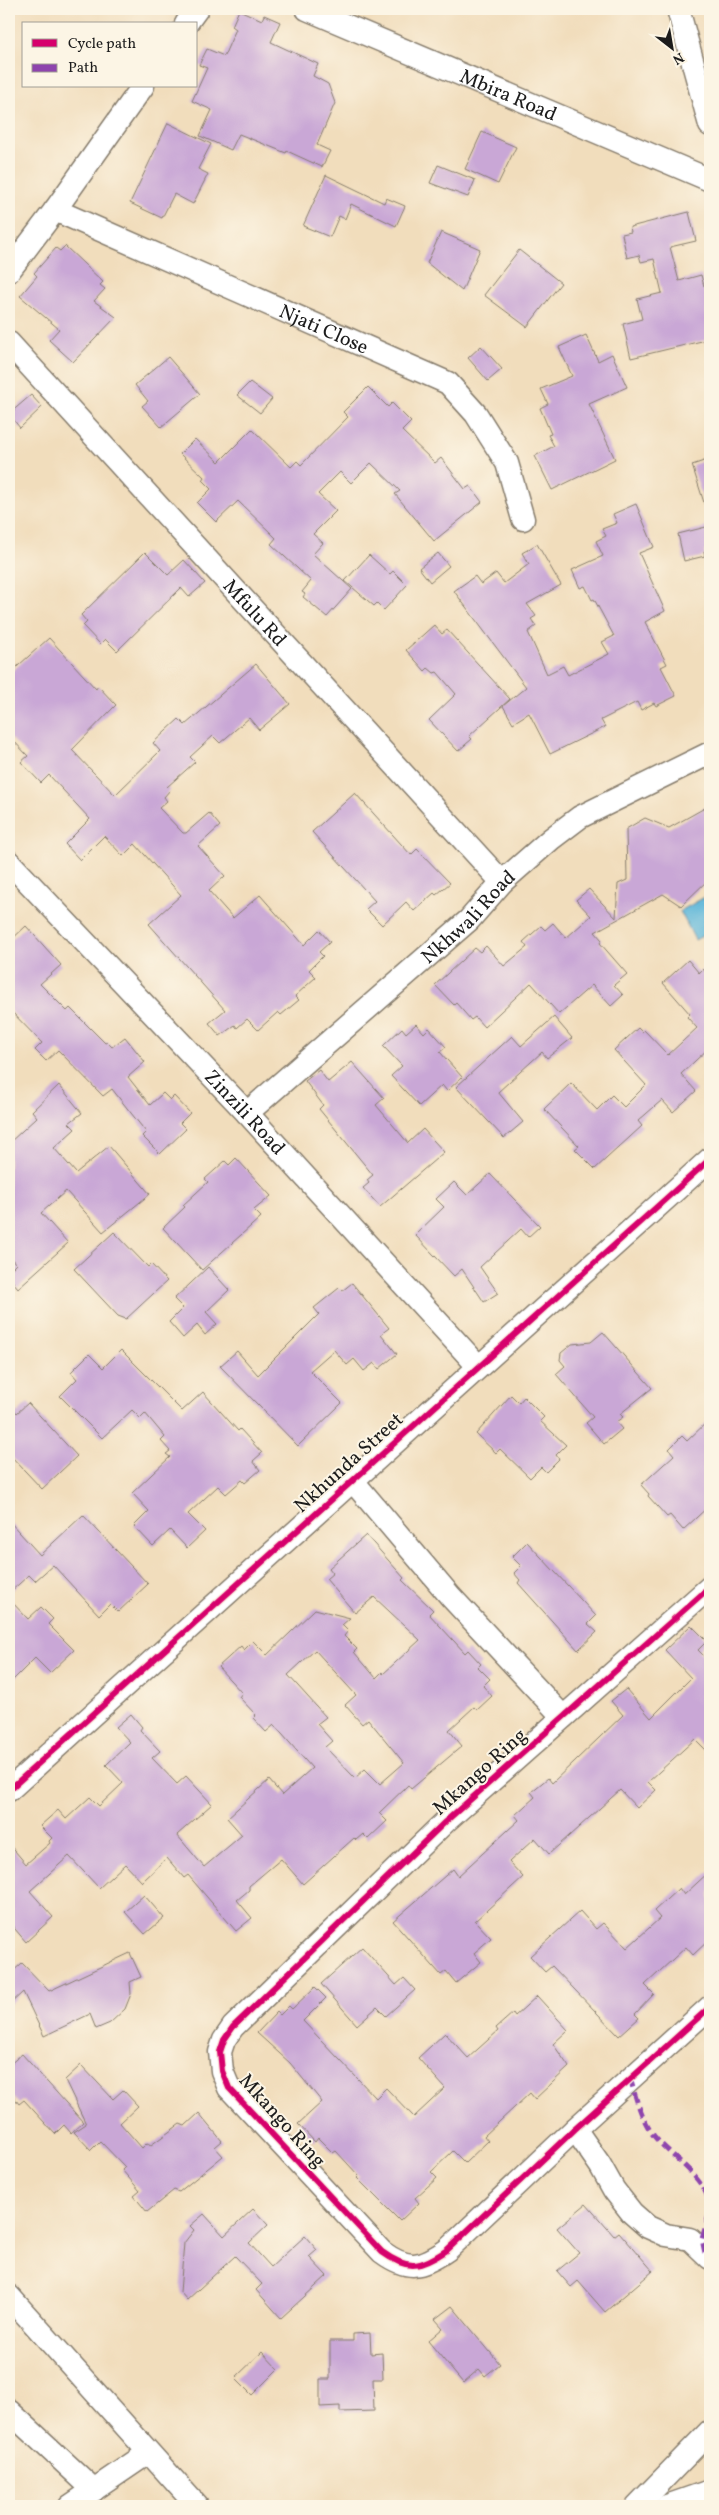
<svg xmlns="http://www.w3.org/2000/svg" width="719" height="2515" viewBox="0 0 719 2515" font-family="Vollkorn,serif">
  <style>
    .water { fill: #5cb6d9; stroke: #3c697a }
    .building { fill: #c9a7d6; fill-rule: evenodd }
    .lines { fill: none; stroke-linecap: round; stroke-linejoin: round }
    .minor-casing { stroke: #867c6c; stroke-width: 25 }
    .minor { stroke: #fff; stroke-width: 22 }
    .quiet { stroke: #8e44ad; stroke-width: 5; stroke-dasharray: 10 5; stroke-linecap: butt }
    .cycleway-casing { stroke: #fcf5e5; stroke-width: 9 }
    .cycleway { stroke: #d6006c; stroke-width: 6 }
    .labels { text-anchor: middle; stroke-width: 4; stroke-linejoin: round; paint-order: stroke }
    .street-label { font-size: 20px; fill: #1c1c1c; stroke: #fcf5e5 }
  </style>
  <rect width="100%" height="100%" fill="#fcf5e5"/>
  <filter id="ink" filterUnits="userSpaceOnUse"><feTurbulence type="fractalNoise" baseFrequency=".02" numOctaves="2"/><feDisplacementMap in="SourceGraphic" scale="10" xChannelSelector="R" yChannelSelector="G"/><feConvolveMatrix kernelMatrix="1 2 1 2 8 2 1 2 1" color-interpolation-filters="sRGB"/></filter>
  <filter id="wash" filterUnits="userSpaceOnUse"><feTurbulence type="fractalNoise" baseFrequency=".0096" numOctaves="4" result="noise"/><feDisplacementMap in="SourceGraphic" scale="20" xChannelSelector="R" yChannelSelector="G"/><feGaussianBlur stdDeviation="1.12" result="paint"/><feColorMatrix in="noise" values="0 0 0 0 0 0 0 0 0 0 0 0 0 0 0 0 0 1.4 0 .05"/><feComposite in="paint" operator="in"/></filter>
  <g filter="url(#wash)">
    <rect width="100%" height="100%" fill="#f1ddbc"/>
    <!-- water -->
    <path class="water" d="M 710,894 L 710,932 L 695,940 L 680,911 Z"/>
    <g id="blocks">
      <!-- building -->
      <path class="building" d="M 239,10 L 262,20 L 264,15 L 280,22 L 271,42 L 318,64 L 313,76 L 328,84 L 335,103 L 317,145 L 330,151 L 322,167 L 287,151 L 286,153 L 239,134 L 231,150 L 200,136 L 212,110 L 192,101 L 207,68 L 199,65 L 207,49 L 224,56 L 236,29 L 232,26 Z
        M 168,123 L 211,144 L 198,169 L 208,174 L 193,204 L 174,194 L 162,218 L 130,203 Z
        M 482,132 L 516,147 L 498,184 L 465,169 Z
        M 438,165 L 475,180 L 468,197 L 430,183 Z
        M 326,175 L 384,203 L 386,198 L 405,206 L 396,226 L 351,204 L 345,219 L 339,216 L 330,237 L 303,226 Z
        M 689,212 L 696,241 L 670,247 L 679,281 L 701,275 L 704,286 L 710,284 L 710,310 L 706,311 L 710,327 L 710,339 L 631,358 L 623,324 L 642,319 L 637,299 L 662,293 L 654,259 L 641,262 L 639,255 L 627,258 L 622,234 L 631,232 L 630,227 Z
        M 441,232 L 480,249 L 462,291 L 427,263 Z
        M 65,246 L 103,282 L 100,285 L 105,289 L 94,301 L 116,317 L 73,362 L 49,340 L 59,329 L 20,296 L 37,276 L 34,273 L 56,248 L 60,251 Z
        M 519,250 L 561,283 L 527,327 L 484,295 Z
        M 586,335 L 598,361 L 612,354 L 627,387 L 589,404 L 615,459 L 552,490 L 535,456 L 554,446 L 548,435 L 551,434 L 540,408 L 548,404 L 541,389 L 572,376 L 559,347 Z
        M 481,346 L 502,369 L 488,381 L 468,358 Z
        M 168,357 L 200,394 L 161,427 L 142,406 L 148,401 L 135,385 Z
        M 250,382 L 272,399 L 260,413 L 237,395 Z
        M 368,387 L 388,407 L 392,403 L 411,422 L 402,431 L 435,463 L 441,458 L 465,489 L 470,486 L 482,502 L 434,541 L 395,494 L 400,491 L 371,463 L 351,483 L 340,472 L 318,494 L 336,511 L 313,534 L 323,543 L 313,554 L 352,589 L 327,617 L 303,597 L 305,594 L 302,592 L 311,581 L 271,544 L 276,538 L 238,501 L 216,522 L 197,503 L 211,489 L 202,480 L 204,477 L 180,454 L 195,439 L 219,462 L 252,429 L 291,467 L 297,461 L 301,465 L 348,417 L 343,412 Z
        M 31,395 L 42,407 L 20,428 L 9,414 Z
        M 710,459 L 710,511 L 707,512 L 692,465 Z
        M 636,504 L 654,547 L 639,553 L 665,611 L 645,622 L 667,664 L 661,667 L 676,696 L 656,706 L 654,703 L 641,710 L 637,702 L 601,720 L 605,727 L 550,754 L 529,713 L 513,723 L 503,706 L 526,687 L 454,591 L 475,576 L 481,584 L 496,573 L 504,583 L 529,564 L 522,553 L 537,544 L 561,585 L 527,604 L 536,616 L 531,619 L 536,626 L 528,632 L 547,674 L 563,666 L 568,675 L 609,654 L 602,642 L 614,636 L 594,599 L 592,600 L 585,586 L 580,588 L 572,570 L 603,556 L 596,541 L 606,536 L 602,529 L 617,523 L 613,514 Z
        M 710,526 L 710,550 L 704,551 L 705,556 L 684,561 L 678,534 Z
        M 145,552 L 168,575 L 184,560 L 205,583 L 189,597 L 181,588 L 117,651 L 105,639 L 100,644 L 83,626 L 87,622 L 81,615 Z
        M 438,553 L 449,566 L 430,582 L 419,568 Z
        M 369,555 L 390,574 L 393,571 L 407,585 L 384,610 L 377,603 L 374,606 L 345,581 Z
        M 434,625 L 442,634 L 447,630 L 510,699 L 469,736 L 472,739 L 458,751 L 429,720 L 456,694 L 437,672 L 434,673 L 428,668 L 425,671 L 406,650 Z
        M 49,638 L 96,689 L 98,686 L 116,705 L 72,750 L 115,795 L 160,751 L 153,743 L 179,719 L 185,725 L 256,664 L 290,704 L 259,730 L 249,718 L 220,743 L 213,736 L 190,757 L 195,762 L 167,787 L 170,790 L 164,797 L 167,801 L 159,808 L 183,833 L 186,833 L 209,813 L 220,826 L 198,846 L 225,876 L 209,891 L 233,918 L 260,895 L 304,945 L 319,930 L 330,942 L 319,952 L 323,956 L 309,970 L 316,977 L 295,996 L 299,1000 L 281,1015 L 278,1012 L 258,1030 L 247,1019 L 237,1028 L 235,1025 L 220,1036 L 209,1023 L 225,1010 L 149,924 L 181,895 L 135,844 L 123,856 L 104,836 L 80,860 L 65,844 L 90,819 L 49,775 L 41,783 L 21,762 L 28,756 L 9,736 L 9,674 Z
        M 355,793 L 411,855 L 417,849 L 450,883 L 436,895 L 434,893 L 414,911 L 406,902 L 382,925 L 366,909 L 375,901 L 312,832 Z
        M 710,805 L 710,878 L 681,906 L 663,894 L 595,932 L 602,940 L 600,943 L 627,974 L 614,985 L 623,995 L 611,1006 L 592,985 L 559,1014 L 531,983 L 484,1027 L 475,1017 L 471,1020 L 456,1003 L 454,1005 L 435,985 L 475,948 L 480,952 L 486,946 L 504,966 L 527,947 L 523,942 L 541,926 L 545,930 L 553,923 L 566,938 L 591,916 L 576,900 L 589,889 L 616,918 L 618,884 L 627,880 L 626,829 L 645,818 L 669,828 Z
        M 26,926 L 61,965 L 40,984 L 67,1011 L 70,1008 L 105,1043 L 107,1042 L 112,1047 L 125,1037 L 145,1062 L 128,1077 L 150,1105 L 163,1093 L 170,1100 L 174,1096 L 190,1113 L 180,1123 L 186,1129 L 160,1154 L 142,1136 L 146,1132 L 112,1089 L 103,1096 L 58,1050 L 46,1061 L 35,1050 L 42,1043 L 9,1009 L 9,942 Z
        M 688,960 L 699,973 L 703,969 L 710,978 L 710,1047 L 681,1074 L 696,1091 L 673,1112 L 662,1100 L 638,1121 L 642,1126 L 595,1169 L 575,1149 L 579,1146 L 544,1109 L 571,1083 L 597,1110 L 612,1095 L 624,1107 L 646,1085 L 614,1050 L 638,1028 L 642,1032 L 644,1030 L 668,1055 L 697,1028 L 687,1017 L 690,1014 L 663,983 Z
        M 554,1017 L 572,1038 L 547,1058 L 542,1052 L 498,1092 L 523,1122 L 504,1138 L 456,1087 L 512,1036 L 521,1046 Z
        M 416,1024 L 424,1033 L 429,1028 L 446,1047 L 440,1052 L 462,1077 L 447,1091 L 442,1085 L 419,1106 L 391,1076 L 402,1066 L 383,1046 L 402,1028 L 406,1033 Z
        M 352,1062 L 384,1098 L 376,1105 L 408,1143 L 423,1129 L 444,1152 L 380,1207 L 363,1188 L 369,1183 L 367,1180 L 373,1175 L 319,1109 L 323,1105 L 305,1081 L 319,1070 L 328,1082 Z
        M 59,1085 L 82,1113 L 69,1123 L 75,1129 L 54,1148 L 76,1173 L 109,1146 L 150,1194 L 103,1232 L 66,1191 L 41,1213 L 68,1243 L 18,1288 L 9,1277 L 9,1271 L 16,1264 L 9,1256 L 9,1143 L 37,1117 L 32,1111 Z
        M 236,1158 L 271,1196 L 254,1210 L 261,1217 L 202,1270 L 163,1228 L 185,1207 L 183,1205 L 208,1182 L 205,1179 L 225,1161 L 229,1165 Z
        M 490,1174 L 540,1226 L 528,1237 L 521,1229 L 480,1267 L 498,1293 L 484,1302 L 462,1269 L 454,1276 L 415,1235 L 444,1207 L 436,1199 L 454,1182 L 467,1195 Z
        M 114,1232 L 148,1267 L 151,1264 L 167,1281 L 126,1319 L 118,1316 L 74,1269 Z
        M 208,1267 L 229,1290 L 206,1312 L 217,1324 L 205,1335 L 197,1325 L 183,1338 L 169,1322 L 183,1308 L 174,1299 Z
        M 352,1283 L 389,1328 L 381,1334 L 397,1354 L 379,1369 L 374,1363 L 364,1371 L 354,1359 L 347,1365 L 334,1350 L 310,1371 L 342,1403 L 298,1446 L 220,1366 L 237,1351 L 258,1375 L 319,1314 L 314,1308 L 339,1288 L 342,1291 Z
        M 603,1332 L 652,1388 L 620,1414 L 623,1417 L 616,1422 L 622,1429 L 604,1444 L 586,1423 L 593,1417 L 556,1374 L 565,1366 L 560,1360 L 561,1353 L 572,1344 L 591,1342 Z
        M 121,1350 L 182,1411 L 203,1392 L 238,1431 L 240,1429 L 262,1453 L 253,1461 L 260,1470 L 245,1483 L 242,1480 L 226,1494 L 218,1486 L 188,1514 L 205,1531 L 187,1548 L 170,1530 L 153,1546 L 134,1526 L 149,1511 L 132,1493 L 170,1457 L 166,1454 L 170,1451 L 161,1441 L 165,1437 L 145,1413 L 140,1418 L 132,1410 L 102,1438 L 60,1396 L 77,1379 L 71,1372 L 89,1354 L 103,1368 Z
        M 511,1395 L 519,1403 L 524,1397 L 544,1417 L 540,1421 L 566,1445 L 556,1455 L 559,1459 L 546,1472 L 541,1467 L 530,1478 L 500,1449 L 496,1453 L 476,1434 Z
        M 28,1403 L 77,1456 L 42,1489 L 9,1454 L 9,1404 L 17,1413 Z
        M 710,1419 L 710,1505 L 683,1530 L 670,1515 L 667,1517 L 648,1496 L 649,1494 L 641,1485 L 674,1455 L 669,1449 L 682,1436 L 687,1441 Z
        M 83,1515 L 148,1584 L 118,1612 L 110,1604 L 99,1615 L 53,1565 L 35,1581 L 29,1575 L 9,1593 L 9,1521 L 40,1555 Z
        M 366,1535 L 404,1578 L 402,1580 L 433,1610 L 429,1614 L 465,1653 L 468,1650 L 481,1664 L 478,1667 L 490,1679 L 483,1686 L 492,1696 L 477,1710 L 474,1707 L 449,1730 L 462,1746 L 411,1789 L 408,1785 L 379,1813 L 387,1821 L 368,1839 L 363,1834 L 356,1840 L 354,1838 L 303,1884 L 281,1859 L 249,1886 L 249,1890 L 237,1900 L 252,1918 L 236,1931 L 188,1875 L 184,1878 L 167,1858 L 142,1882 L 125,1864 L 99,1888 L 69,1856 L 30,1891 L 53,1917 L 26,1942 L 9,1922 L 9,1844 L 26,1864 L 50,1843 L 49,1841 L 52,1838 L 40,1826 L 58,1810 L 66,1819 L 90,1797 L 99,1806 L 123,1783 L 106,1765 L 130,1742 L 116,1727 L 131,1714 L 142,1727 L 140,1730 L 160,1751 L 152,1758 L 177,1784 L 186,1776 L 212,1804 L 177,1835 L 204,1867 L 242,1835 L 227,1818 L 269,1780 L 282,1795 L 312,1768 L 274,1725 L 266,1732 L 253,1718 L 256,1715 L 239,1697 L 242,1693 L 218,1667 L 241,1646 L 244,1650 L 253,1641 L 267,1655 L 315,1609 L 350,1618 L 342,1625 L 348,1631 L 344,1636 L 357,1649 L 354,1652 L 376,1678 L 382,1672 L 383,1674 L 420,1640 L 374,1597 L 355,1613 L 326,1579 L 333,1573 L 329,1568 ZM 315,1650 L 356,1695 L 345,1705 L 362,1724 L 368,1719 L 404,1763 L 380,1784 L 365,1769 L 355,1778 L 325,1747 L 332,1741 L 317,1724 L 326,1717 L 288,1675 Z
        M 527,1542 L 596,1616 L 588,1624 L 597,1632 L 578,1650 L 518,1583 L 520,1580 L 514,1573 L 521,1566 L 512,1557 Z
        M 9,1599 L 28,1619 L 41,1607 L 53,1619 L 48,1624 L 74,1650 L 50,1673 L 35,1658 L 9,1684 Z
        M 691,1625 L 707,1641 L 698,1650 L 710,1662 L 710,1754 L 695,1739 L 648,1782 L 656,1790 L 637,1808 L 620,1790 L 549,1854 L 535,1838 L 509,1862 L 523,1877 L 475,1921 L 491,1938 L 474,1953 L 481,1962 L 456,1983 L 446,1971 L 441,1975 L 393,1921 L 453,1869 L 458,1876 L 519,1820 L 515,1815 L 535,1797 L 531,1792 L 548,1778 L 552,1783 L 623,1715 L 611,1701 L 626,1689 L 651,1718 L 691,1678 L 665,1650 Z
        M 710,1871 L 710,1939 L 693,1955 L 686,1947 L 645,1985 L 654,1994 L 635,2014 L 639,2018 L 619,2036 L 552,1966 L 545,1972 L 530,1956 L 580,1911 L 596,1929 L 603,1923 L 627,1948 L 660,1918 L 654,1911 L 679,1888 L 684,1895 Z
        M 144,1895 L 164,1918 L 145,1934 L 125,1912 Z
        M 362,1947 L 396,1985 L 404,1978 L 415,1990 L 386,2016 L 377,2007 L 357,2025 L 321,1984 Z
        M 130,1953 L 141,1977 L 130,1982 L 131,1994 L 125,2009 L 110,2023 L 96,2029 L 90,2014 L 44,2036 L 23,1992 L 9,2005 L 9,1975 L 22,1963 L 49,1991 Z
        M 315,1987 L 326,1998 L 303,2021 L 376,2098 L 386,2088 L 414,2117 L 445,2088 L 418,2058 L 445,2033 L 468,2058 L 498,2031 L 496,2028 L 513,2013 L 515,2016 L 537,1996 L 568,2030 L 553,2044 L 569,2067 L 535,2099 L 530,2093 L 484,2136 L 488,2141 L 465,2163 L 453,2151 L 431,2172 L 437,2178 L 415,2198 L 419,2203 L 400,2221 L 357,2178 L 359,2176 L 336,2151 L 333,2153 L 318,2138 L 315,2142 L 298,2124 L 322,2102 L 290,2063 L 257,2033 L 277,2012 L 280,2015 L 289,2006 L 292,2009 Z
        M 22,2054 L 83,2122 L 71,2133 L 64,2125 L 55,2134 L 24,2100 L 19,2104 L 9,2091 L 9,2065 Z
        M 81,2065 L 113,2099 L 123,2090 L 138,2106 L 120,2123 L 142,2148 L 147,2143 L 151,2145 L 180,2124 L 185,2126 L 199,2113 L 222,2141 L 215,2147 L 223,2156 L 179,2192 L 174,2190 L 147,2212 L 134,2196 L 140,2191 L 122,2170 L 125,2167 L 100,2141 L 91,2150 L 74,2132 L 86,2124 L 65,2080 Z
        M 586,2204 L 614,2236 L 619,2232 L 653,2271 L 605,2312 L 578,2281 L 571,2287 L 557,2271 L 579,2253 L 557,2228 Z
        M 253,2209 L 268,2225 L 249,2243 L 271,2267 L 305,2236 L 317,2250 L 309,2257 L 327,2276 L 281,2318 L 256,2290 L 262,2284 L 235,2256 L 187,2300 L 180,2292 L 184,2243 L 194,2230 L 190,2226 L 204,2214 L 224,2236 Z
        M 452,2306 L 500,2364 L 485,2376 L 479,2369 L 463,2383 L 428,2341 L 443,2328 L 435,2319 Z
        M 370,2333 L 371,2354 L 382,2353 L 383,2379 L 373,2379 L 374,2411 L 340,2412 L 340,2406 L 320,2407 L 320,2379 L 330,2379 L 330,2341 L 353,2341 L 353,2334 Z
        M 262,2352 L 278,2369 L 252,2395 L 235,2378 Z"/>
    </g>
  </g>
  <g filter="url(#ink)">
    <use href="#blocks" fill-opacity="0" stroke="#867c6c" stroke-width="1"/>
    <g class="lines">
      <!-- minor casing -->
      <g class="minor-casing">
        <g id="minor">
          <path id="s1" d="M 307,9 L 710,180"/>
          <path d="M 678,9 L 710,125"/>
          <path d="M 186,24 L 197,9"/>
          <path id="s2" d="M 55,210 L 448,383 L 476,414 L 507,463 L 523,519"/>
          <path d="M 9,271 L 55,210 L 143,86"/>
          <path id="s3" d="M 9,343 L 502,882"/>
          <path id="s4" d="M 9,862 L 247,1113 L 478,1366"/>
          <path id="s5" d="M 247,1113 L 469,920 L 502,882 L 551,839 L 580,817 L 710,753"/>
          <path d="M 352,1480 L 451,1597 L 563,1717"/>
          <path d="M 710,1587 L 445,1822 L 233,2027 L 224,2040 L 220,2052 L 222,2071 L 229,2088 L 382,2252 C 408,2271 421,2268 447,2250 L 575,2129 L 710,2007"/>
          <path d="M 9,1790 L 710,1159"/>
          <path d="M 575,2129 L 600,2165 L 614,2190 L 632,2213 L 648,2227 L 666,2235 L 690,2239 L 710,2258"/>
          <path d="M 9,2296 L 197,2506"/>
          <path d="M 9,2411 L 94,2490"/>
          <path d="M 70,2506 L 148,2453"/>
          <path d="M 637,2506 L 710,2431"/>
          <path d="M 667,2506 L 710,2491"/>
        </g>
      </g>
      <!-- minor -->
      <use href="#minor" class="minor"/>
      <!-- quiet -->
      <path class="quiet" d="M 630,2078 C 636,2098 641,2119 654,2136 C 672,2158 703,2175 710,2204
        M 705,2253 L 702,2239 L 710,2211"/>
      <!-- cycleway casing -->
      <g class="cycleway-casing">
        <path id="cycleway" d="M 710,1587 L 445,1822 L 233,2027 L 224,2040 L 220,2052 L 222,2071 L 229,2088 L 382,2252 C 408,2271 421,2268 447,2250 L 575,2129 L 710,2007
          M 9,1790 L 710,1159"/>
      </g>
      <!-- cycleway -->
      <use href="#cycleway" class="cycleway"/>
    </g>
  </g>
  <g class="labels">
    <!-- street labels -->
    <g class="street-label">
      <text dy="7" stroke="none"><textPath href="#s1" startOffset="219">Mbira Road</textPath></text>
      <text dy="7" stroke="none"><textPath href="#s2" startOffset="294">Njati Close</textPath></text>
      <text dy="7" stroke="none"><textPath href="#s3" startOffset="365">Mfulu Rd</textPath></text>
      <text dy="7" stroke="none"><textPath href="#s5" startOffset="296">Nkhwali Road</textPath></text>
      <text dy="7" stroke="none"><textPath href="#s4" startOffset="344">Zinzili Road</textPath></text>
      <text transform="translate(348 1462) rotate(-42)" y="7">Nkhunda Street</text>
      <text transform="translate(479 1771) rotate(-42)" y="7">Mkango Ring</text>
      <text transform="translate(283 2120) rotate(48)" y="7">Mkango Ring</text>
    </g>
  </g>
  <!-- margin -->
  <rect width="719" height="2515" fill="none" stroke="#fcf5e5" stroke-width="30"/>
  <!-- legend -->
  <rect x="22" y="22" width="175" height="65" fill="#fcf5e5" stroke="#a29e95"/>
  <rect x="32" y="39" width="25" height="8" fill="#d6006c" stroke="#a29e95"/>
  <text x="68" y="48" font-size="15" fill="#1c1c1c">Cycle path</text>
  <rect x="32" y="64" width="25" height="8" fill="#8e44ad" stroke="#a29e95"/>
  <text x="68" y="72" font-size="15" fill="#1c1c1c">Path</text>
  <!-- north arrow -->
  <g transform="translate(672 48) rotate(149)" stroke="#fcf5e5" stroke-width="4" paint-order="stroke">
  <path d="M0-4L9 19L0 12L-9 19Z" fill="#1c1c1c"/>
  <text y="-8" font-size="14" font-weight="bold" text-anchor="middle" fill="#1c1c1c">N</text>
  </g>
</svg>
